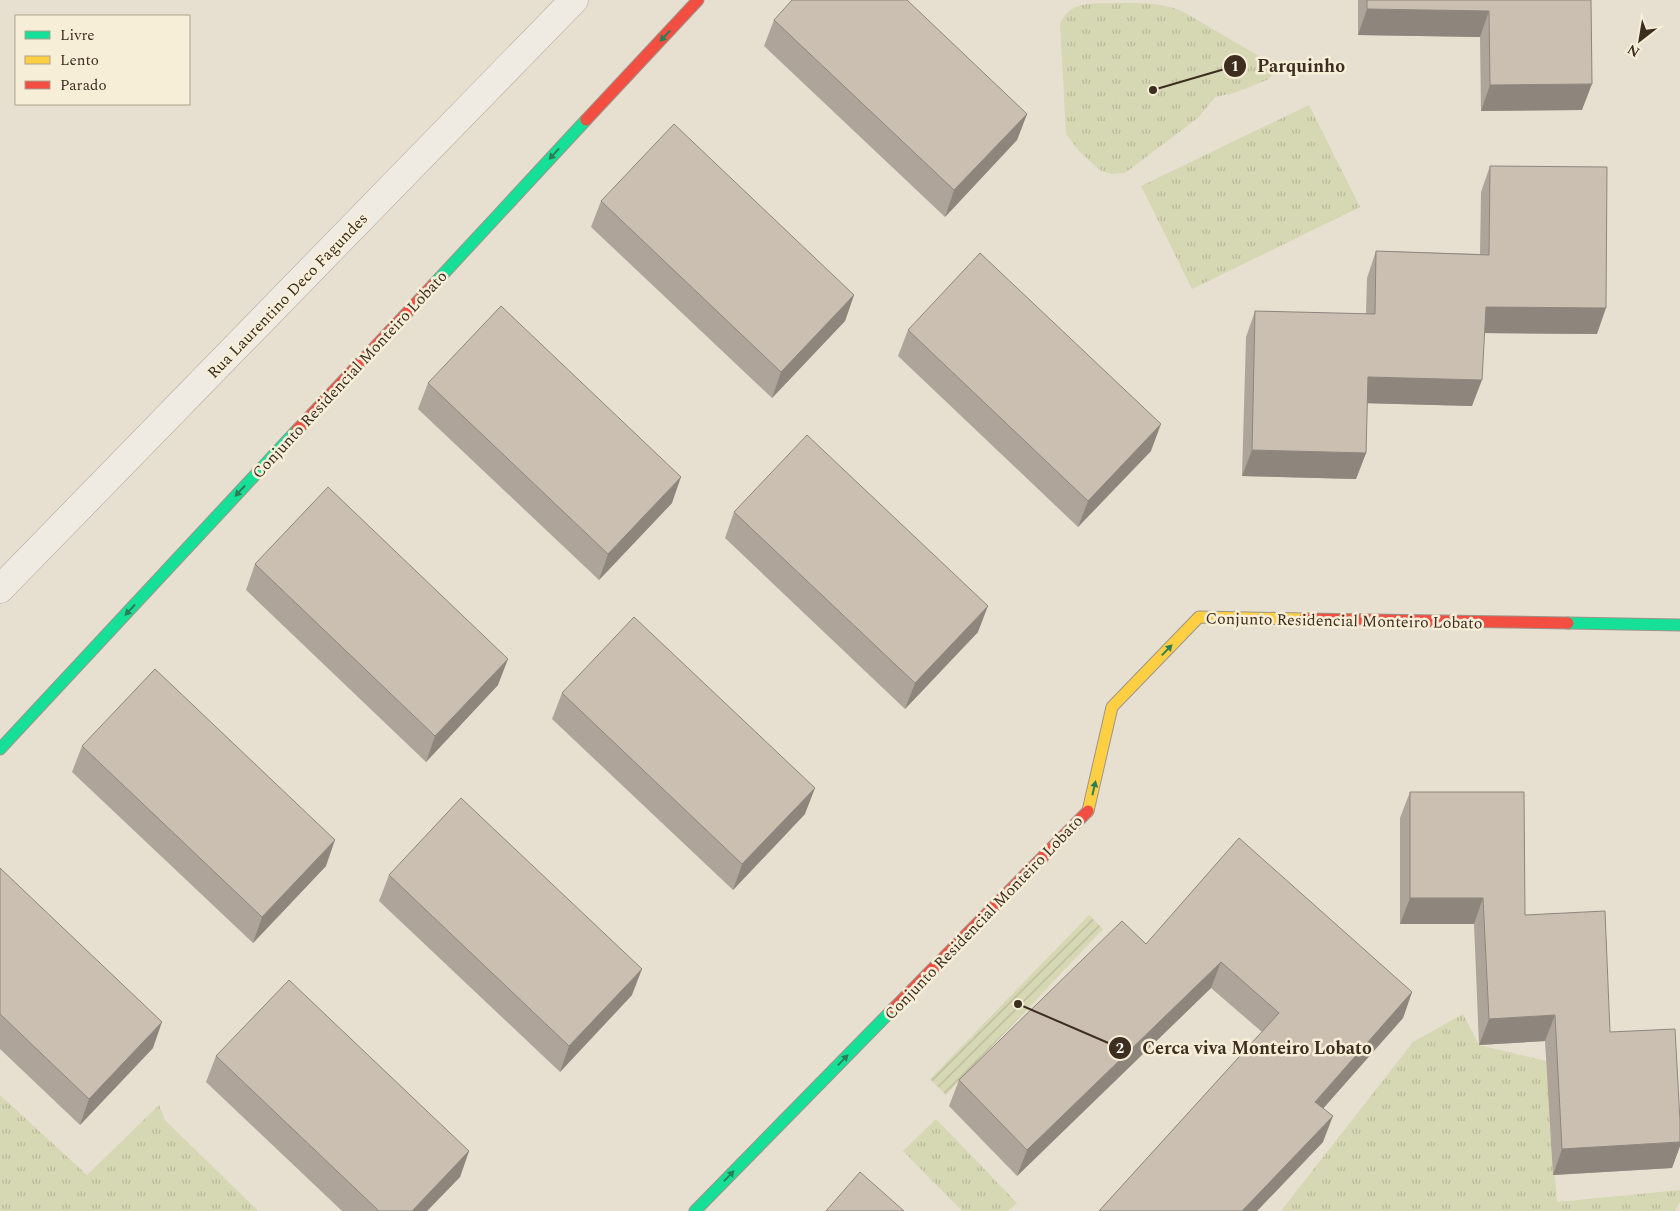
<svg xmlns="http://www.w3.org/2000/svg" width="1680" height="1211" viewBox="0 0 1680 1211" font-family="Spectral,serif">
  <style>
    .grass { fill: url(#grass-tufts) }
    .garden { fill: url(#garden-furrows) }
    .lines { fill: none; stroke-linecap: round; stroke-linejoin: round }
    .street-casing { stroke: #ada599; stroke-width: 29 }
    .fast-casing { stroke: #9c958a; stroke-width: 13 }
    .slow-casing { stroke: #9c958a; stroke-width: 13 }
    .jam-casing { stroke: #9c958a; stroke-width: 13 }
    .street { stroke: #efebe3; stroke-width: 28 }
    .fast { stroke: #16e098; stroke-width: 11 }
    .slow { stroke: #ffcf43; stroke-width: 11 }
    .jam { stroke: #f24e42; stroke-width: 11 }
    .wall { fill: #afa499 }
    .shaded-wall { fill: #8e867d }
    .building { fill: #cbbfb2; stroke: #8e867d }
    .oneway { fill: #2b7e56 }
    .labels { text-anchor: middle; stroke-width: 5; stroke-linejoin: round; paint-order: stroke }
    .street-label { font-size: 16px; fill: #3d2e20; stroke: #f7eed8 }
    .leader { fill: none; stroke: #3d2e20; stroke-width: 2 }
    .callout-dot { fill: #3d2e20; stroke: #f7eed8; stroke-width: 2 }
    .mark-label { font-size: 15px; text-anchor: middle; font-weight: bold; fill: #fff }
    .callout-label { font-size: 18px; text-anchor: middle; font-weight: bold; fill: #3d2e20; stroke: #f7eed8; stroke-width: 5; stroke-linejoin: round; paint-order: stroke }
  </style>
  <defs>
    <pattern id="grass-tufts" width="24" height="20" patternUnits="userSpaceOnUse" patternTransform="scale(1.25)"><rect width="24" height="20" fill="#d6d7b3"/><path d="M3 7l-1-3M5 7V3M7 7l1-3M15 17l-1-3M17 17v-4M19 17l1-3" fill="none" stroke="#b9b99a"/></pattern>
    <pattern id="garden-furrows" width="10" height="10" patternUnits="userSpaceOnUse" patternTransform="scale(1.25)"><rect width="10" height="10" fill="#d6d7b3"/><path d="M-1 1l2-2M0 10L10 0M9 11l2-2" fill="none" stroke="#b9b99a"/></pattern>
  </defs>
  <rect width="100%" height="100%" fill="#e7e0d1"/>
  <!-- grass -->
  <path class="grass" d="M 1115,3 C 1139,3 1160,2 1182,11 L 1276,66 L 1276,72 L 1267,80 L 1234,93 L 1215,97 L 1199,117 L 1125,173 L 1111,174 L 1100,170 L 1079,151 L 1066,134 L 1060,24 C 1070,0 1092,4 1115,3 Z
    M 1309,105 L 1360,207 L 1192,289 L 1141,186 Z
    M 1463,1014 L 1479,1045 L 1546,1061 L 1557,1202 L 1680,1190 L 1680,1202 L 1675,1211 L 1281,1211 L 1413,1042 Z
    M 0,1095 L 87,1175 L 159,1105 L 165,1120 L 258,1211 L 0,1211 Z
    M 936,1119 L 1017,1203 L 1008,1211 L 962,1211 L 903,1151 Z"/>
  <!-- garden -->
  <path class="garden" d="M 1089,915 L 1103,929 L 946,1095 L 930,1079 Z"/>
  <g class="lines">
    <!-- street casing -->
    <g class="street-casing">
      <path id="street" d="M 0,589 L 574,0"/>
    </g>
    <!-- fast casing -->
    <g class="fast-casing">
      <path id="fast" d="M 434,284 L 586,120
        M 1568,623 L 1680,625
        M 0,749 L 297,430
        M 695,1211 L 894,1008"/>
    </g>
    <!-- slow casing -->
    <g class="slow-casing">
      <path id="slow" d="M 1088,811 L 1112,707 L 1199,617 L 1304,619"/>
    </g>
    <!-- jam casing -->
    <g class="jam-casing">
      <path id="jam" d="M 586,120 L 698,0
        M 297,430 L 434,284
        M 1304,619 L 1568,623
        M 894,1008 L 1088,811"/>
    </g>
    <!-- street -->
    <use href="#street" class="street"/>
    <!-- fast -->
    <use href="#fast" class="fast"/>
    <!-- slow -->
    <use href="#slow" class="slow"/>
    <!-- jam -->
    <use href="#jam" class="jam"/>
  </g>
  <!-- wall -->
  <path class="wall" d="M 1358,0 L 1591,0 L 1582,110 L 1481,111 L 1480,37 L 1358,35 Z
    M 774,20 L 1027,114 L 1017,140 L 945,217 L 764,46 Z
    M 1490,166 L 1597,334 L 1484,333 L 1472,406 L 1367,403 L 1366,453 L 1356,479 L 1242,476 L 1246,337 L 1255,311 L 1366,314 L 1367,278 L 1376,251 L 1480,254 L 1481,192 Z
    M 601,201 L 854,295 L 845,321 L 772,398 L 591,227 Z
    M 908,330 L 1151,451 L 1078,527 L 898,356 Z
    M 428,383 L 672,503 L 599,580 L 418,409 Z
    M 734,512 L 978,632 L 905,709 L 725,538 Z
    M 255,564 L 498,685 L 426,762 L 246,590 Z
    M 562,693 L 805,814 L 733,890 L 552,719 Z
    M 82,746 L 326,866 L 253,943 L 72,772 Z
    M 1410,792 L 1525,915 L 1610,1032 L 1680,1121 L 1680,1146 L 1672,1168 L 1553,1175 L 1545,1041 L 1479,1045 L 1474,924 L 1400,924 L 1400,818 Z
    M 0,868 L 153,1048 L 80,1125 L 0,1049 Z
    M 389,875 L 632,995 L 560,1072 L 379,901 Z
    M 1146,944 L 1412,992 L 1403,1018 L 1323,1108 L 1323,1142 L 1257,1211 L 1099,1211 L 1262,1032 L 1211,988 L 1017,1176 L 949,1106 L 959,1080 Z
    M 216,1056 L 469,1151 L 460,1177 L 427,1211 L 342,1211 L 206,1082 Z"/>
  <!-- shaded-wall -->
  <path class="shaded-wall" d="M 1367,9 L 1489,11 L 1480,37 L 1358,35 Z
    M 1592,84 L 1582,110 L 1481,111 L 1490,85 Z
    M 1027,114 L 1017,140 L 945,217 L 954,190 Z
    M 854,295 L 845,321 L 772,398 L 781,372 Z
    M 1486,307 L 1606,308 L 1597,334 L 1476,333 Z
    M 1368,377 L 1482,380 L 1472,406 L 1358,403 Z
    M 1161,424 L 1151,451 L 1078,527 L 1088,501 Z
    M 1252,450 L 1366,453 L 1356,479 L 1242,476 Z
    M 681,477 L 672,503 L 599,580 L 608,554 Z
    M 988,606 L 978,632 L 905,709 L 915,683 Z
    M 508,659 L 498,685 L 426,762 L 435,736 Z
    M 815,788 L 805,814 L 733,890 L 742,864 Z
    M 335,840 L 326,866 L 253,943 L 262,917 Z
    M 1410,898 L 1483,898 L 1474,924 L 1400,924 Z
    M 1221,962 L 1211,988 L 1017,1176 L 1027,1150 Z
    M 642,969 L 632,995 L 560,1072 L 569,1046 Z
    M 1412,992 L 1403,1018 L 1306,1128 L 1315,1102 Z
    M 1555,1015 L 1545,1041 L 1479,1045 L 1489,1019 Z
    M 162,1022 L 153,1048 L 80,1125 L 89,1099 Z
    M 1333,1116 L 1323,1142 L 1257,1211 L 1242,1211 Z
    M 1680,1142 L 1680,1146 L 1672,1168 L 1553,1175 L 1562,1149 Z
    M 469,1151 L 460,1177 L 427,1211 L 412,1211 Z"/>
  <!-- building -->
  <path class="building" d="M 792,0 L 907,0 L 1027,114 L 954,190 L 774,20 Z
    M 1367,0 L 1591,0 L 1592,84 L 1490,85 L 1489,11 L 1367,9 Z
    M 674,124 L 854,295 L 781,372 L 601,201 Z
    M 1490,166 L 1607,167 L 1606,308 L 1486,307 L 1482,380 L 1368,377 L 1366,453 L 1252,450 L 1255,311 L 1375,314 L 1376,251 L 1489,255 Z
    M 980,253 L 1161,424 L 1088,501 L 908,330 Z
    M 501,306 L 681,477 L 608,554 L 428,383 Z
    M 807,435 L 988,606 L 915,683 L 734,512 Z
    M 328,487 L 508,659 L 435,736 L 255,564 Z
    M 634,617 L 815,788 L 742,864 L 562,693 Z
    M 155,669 L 335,840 L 262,917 L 82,746 Z
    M 1410,792 L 1524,792 L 1525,915 L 1605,911 L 1610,1032 L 1675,1029 L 1680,1121 L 1680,1142 L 1562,1149 L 1555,1015 L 1489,1019 L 1483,898 L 1410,898 Z
    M 461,798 L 642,969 L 569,1046 L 389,875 Z
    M 1239,838 L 1412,992 L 1315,1102 L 1333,1116 L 1242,1211 L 1099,1211 L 1279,1013 L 1221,962 L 1027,1150 L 959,1080 L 1122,921 L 1146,944 Z
    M 0,868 L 162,1022 L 89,1099 L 0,1014 Z
    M 289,980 L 469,1151 L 412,1211 L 379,1211 L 216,1056 Z
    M 860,1172 L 904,1211 L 826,1211 Z"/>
  <!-- one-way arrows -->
  <defs><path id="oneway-solid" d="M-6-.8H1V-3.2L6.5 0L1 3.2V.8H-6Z" transform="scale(1.25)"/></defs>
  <g class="oneway">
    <use href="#oneway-solid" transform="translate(665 36) rotate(133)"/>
    <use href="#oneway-solid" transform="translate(554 154) rotate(133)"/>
    <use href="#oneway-solid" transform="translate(240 491) rotate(133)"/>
    <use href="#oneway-solid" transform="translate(130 610) rotate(133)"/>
    <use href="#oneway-solid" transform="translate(1167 650) rotate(-46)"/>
    <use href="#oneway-solid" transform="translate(1094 788) rotate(-77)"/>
    <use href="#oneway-solid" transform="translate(843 1060) rotate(-46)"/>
    <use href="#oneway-solid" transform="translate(729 1176) rotate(-46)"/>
  </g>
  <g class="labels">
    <!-- street labels -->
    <g class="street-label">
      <text transform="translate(287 295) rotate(-46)" y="6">Rua Laurentino Deco Fagundes</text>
      <text transform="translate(349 374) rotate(-47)" y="6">Conjunto Residencial Monteiro Lobato</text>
      <text transform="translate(1344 620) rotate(1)" y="6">Conjunto Residencial Monteiro Lobato</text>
      <text transform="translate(983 917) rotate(-46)" y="6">Conjunto Residencial Monteiro Lobato</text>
    </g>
  </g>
  <!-- callouts -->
  <path class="leader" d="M1153 90L1235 66M1018 1004L1120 1048"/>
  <g class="callout-dot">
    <circle cx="1153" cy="90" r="5"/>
    <circle cx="1018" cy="1004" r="5"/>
    <circle cx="1235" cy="66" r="12"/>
    <circle cx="1120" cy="1048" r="12"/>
  </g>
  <g class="mark-label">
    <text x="1235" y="71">1</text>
    <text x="1120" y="1053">2</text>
  </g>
  <g class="callout-label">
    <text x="1301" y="72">Parquinho</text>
    <text x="1257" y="1054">Cerca viva Monteiro Lobato</text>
  </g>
  <!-- legend -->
  <rect x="15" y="15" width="175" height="90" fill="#f7eed8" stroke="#ada18e"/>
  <rect x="25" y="31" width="25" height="8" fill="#16e098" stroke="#ada18e"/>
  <text x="60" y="40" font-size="15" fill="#3d2e20">Livre</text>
  <rect x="25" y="56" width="25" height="8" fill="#ffcf43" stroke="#ada18e"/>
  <text x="60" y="65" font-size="15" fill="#3d2e20">Lento</text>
  <rect x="25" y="81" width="25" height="8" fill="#f24e42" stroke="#ada18e"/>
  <text x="60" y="90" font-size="15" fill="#3d2e20">Parado</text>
  <!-- north arrow -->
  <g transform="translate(1640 40) rotate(211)" stroke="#f7eed8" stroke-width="4" paint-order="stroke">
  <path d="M0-4L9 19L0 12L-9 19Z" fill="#3d2e20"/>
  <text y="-8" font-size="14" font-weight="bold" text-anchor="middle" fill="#3d2e20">N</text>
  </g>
</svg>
